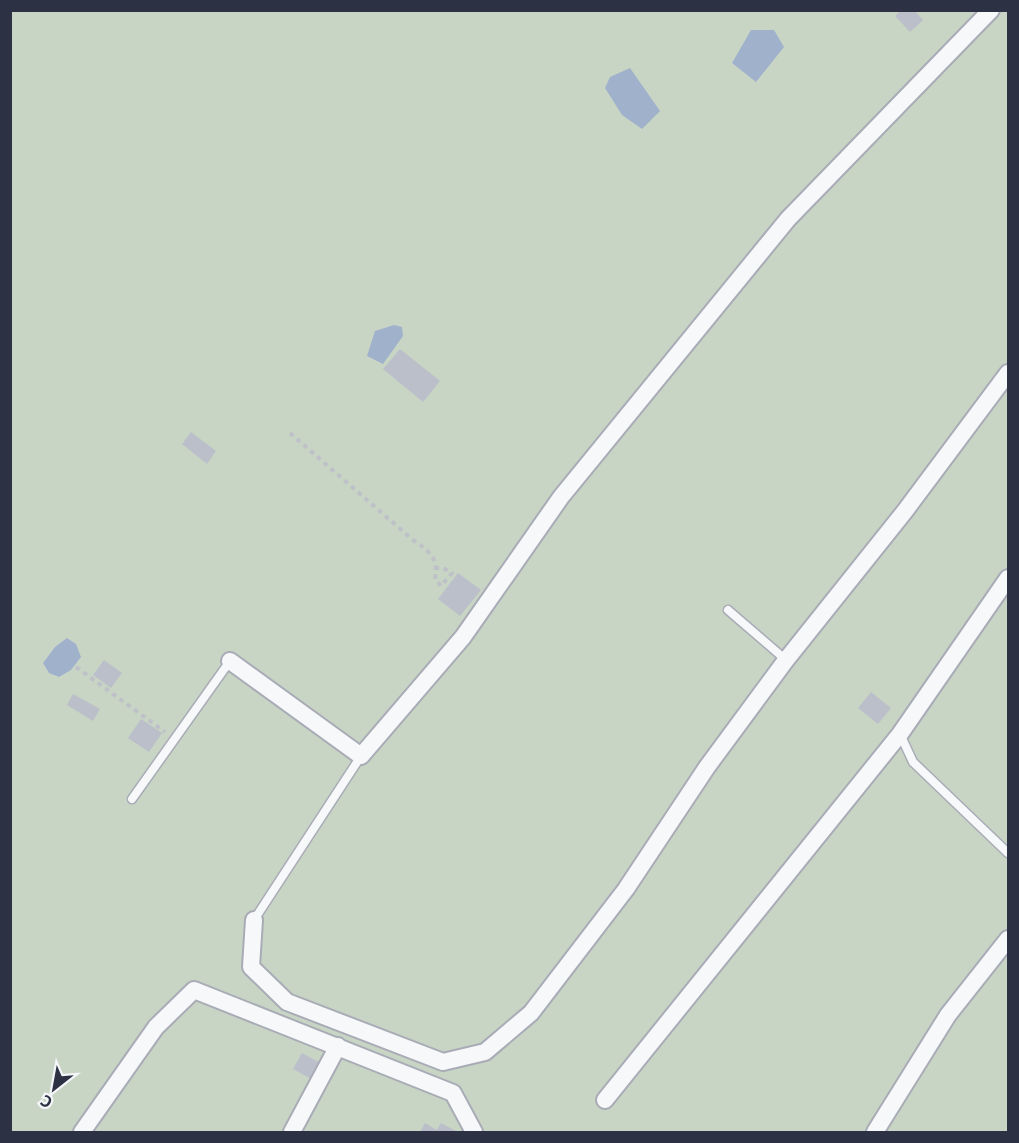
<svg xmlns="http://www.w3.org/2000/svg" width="1019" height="1143" viewBox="0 0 1019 1143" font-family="'Open Sans',sans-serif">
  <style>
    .green { fill: #c8d5c5 }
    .water { fill: #a0b1cb }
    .building { fill: #bbbfc9 }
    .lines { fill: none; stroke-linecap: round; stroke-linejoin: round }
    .lane-casing { stroke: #a9acb6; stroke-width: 11 }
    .street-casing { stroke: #a9acb6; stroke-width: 20 }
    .path { stroke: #bec1c7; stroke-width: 4; stroke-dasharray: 4.5 4.5; stroke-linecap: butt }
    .lane { stroke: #f7f8fa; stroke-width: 8 }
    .street { stroke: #f7f8fa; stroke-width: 16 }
  </style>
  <rect width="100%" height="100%" fill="#e4e6ec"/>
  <!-- green -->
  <path class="green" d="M 10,11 L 1008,11 L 1008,1132 L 11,1132 Z"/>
  <!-- water -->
  <path class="water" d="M 751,30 L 774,30 L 784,47 L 756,82 L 732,63 Z
    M 630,68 L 660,111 L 642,129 L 622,115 L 605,88 L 610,77 Z
    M 394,325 L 402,327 L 403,336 L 383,364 L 367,356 L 375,331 Z
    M 67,638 L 76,644 L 81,657 L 71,670 L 59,677 L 49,673 L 43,663 L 55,647 Z"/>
  <!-- building -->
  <path class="building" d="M 901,10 L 914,10 L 923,20 L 910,32 L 895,16 Z
    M 400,349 L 440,381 L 423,402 L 383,369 Z
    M 191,432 L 216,451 L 207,464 L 182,444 Z
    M 458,573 L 481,590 L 460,616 L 438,599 Z
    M 104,660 L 122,673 L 111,688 L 93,675 Z
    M 871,692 L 891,708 L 878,724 L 858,708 Z
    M 73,694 L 100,709 L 93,721 L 67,705 Z
    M 141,719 L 162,733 L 149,752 L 128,738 Z
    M 302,1053 L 322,1064 L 313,1080 L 293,1069 Z
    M 425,1123 L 437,1130 L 441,1123 L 458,1132 L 420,1132 Z"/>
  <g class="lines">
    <!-- lane casing -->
    <g class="lane-casing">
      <path id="lane" d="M 728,610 L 786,660
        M 900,734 L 913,762 L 1008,853
        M 132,799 L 230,661
        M 254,920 L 361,756"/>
    </g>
    <!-- street casing -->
    <g class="street-casing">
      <path id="street" d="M 230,661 L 361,756 L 463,637 L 561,497 L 788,219 L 991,10
        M 254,920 L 251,967 L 287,1002 L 443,1062 L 485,1052 L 531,1013 L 626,889 L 707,767 L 786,660 L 905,511 L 1008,373
        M 605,1100 L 900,734 L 1008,578
        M 82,1132 L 156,1027 L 194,990 L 453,1093 L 474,1132
        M 292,1132 L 338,1046
        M 875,1132 L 948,1015 L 1008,939"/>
    </g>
    <!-- path -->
    <path class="path" d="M 290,433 L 413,540 C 429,551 439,558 435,579 L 441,586 L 452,573 L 443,568 L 437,568
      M 76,667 L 165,732"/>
    <!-- lane -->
    <use href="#lane" class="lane"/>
    <!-- street -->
    <use href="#street" class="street"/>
  </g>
  <!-- border -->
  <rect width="1019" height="1143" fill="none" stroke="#2c3244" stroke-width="24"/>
  <!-- north arrow -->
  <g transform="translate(54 1089) rotate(211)" stroke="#f4f6f9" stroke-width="4.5" paint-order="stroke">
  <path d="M0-4.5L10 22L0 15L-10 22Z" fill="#2c3244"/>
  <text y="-9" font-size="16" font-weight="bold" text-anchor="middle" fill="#2c3244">С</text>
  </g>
</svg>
